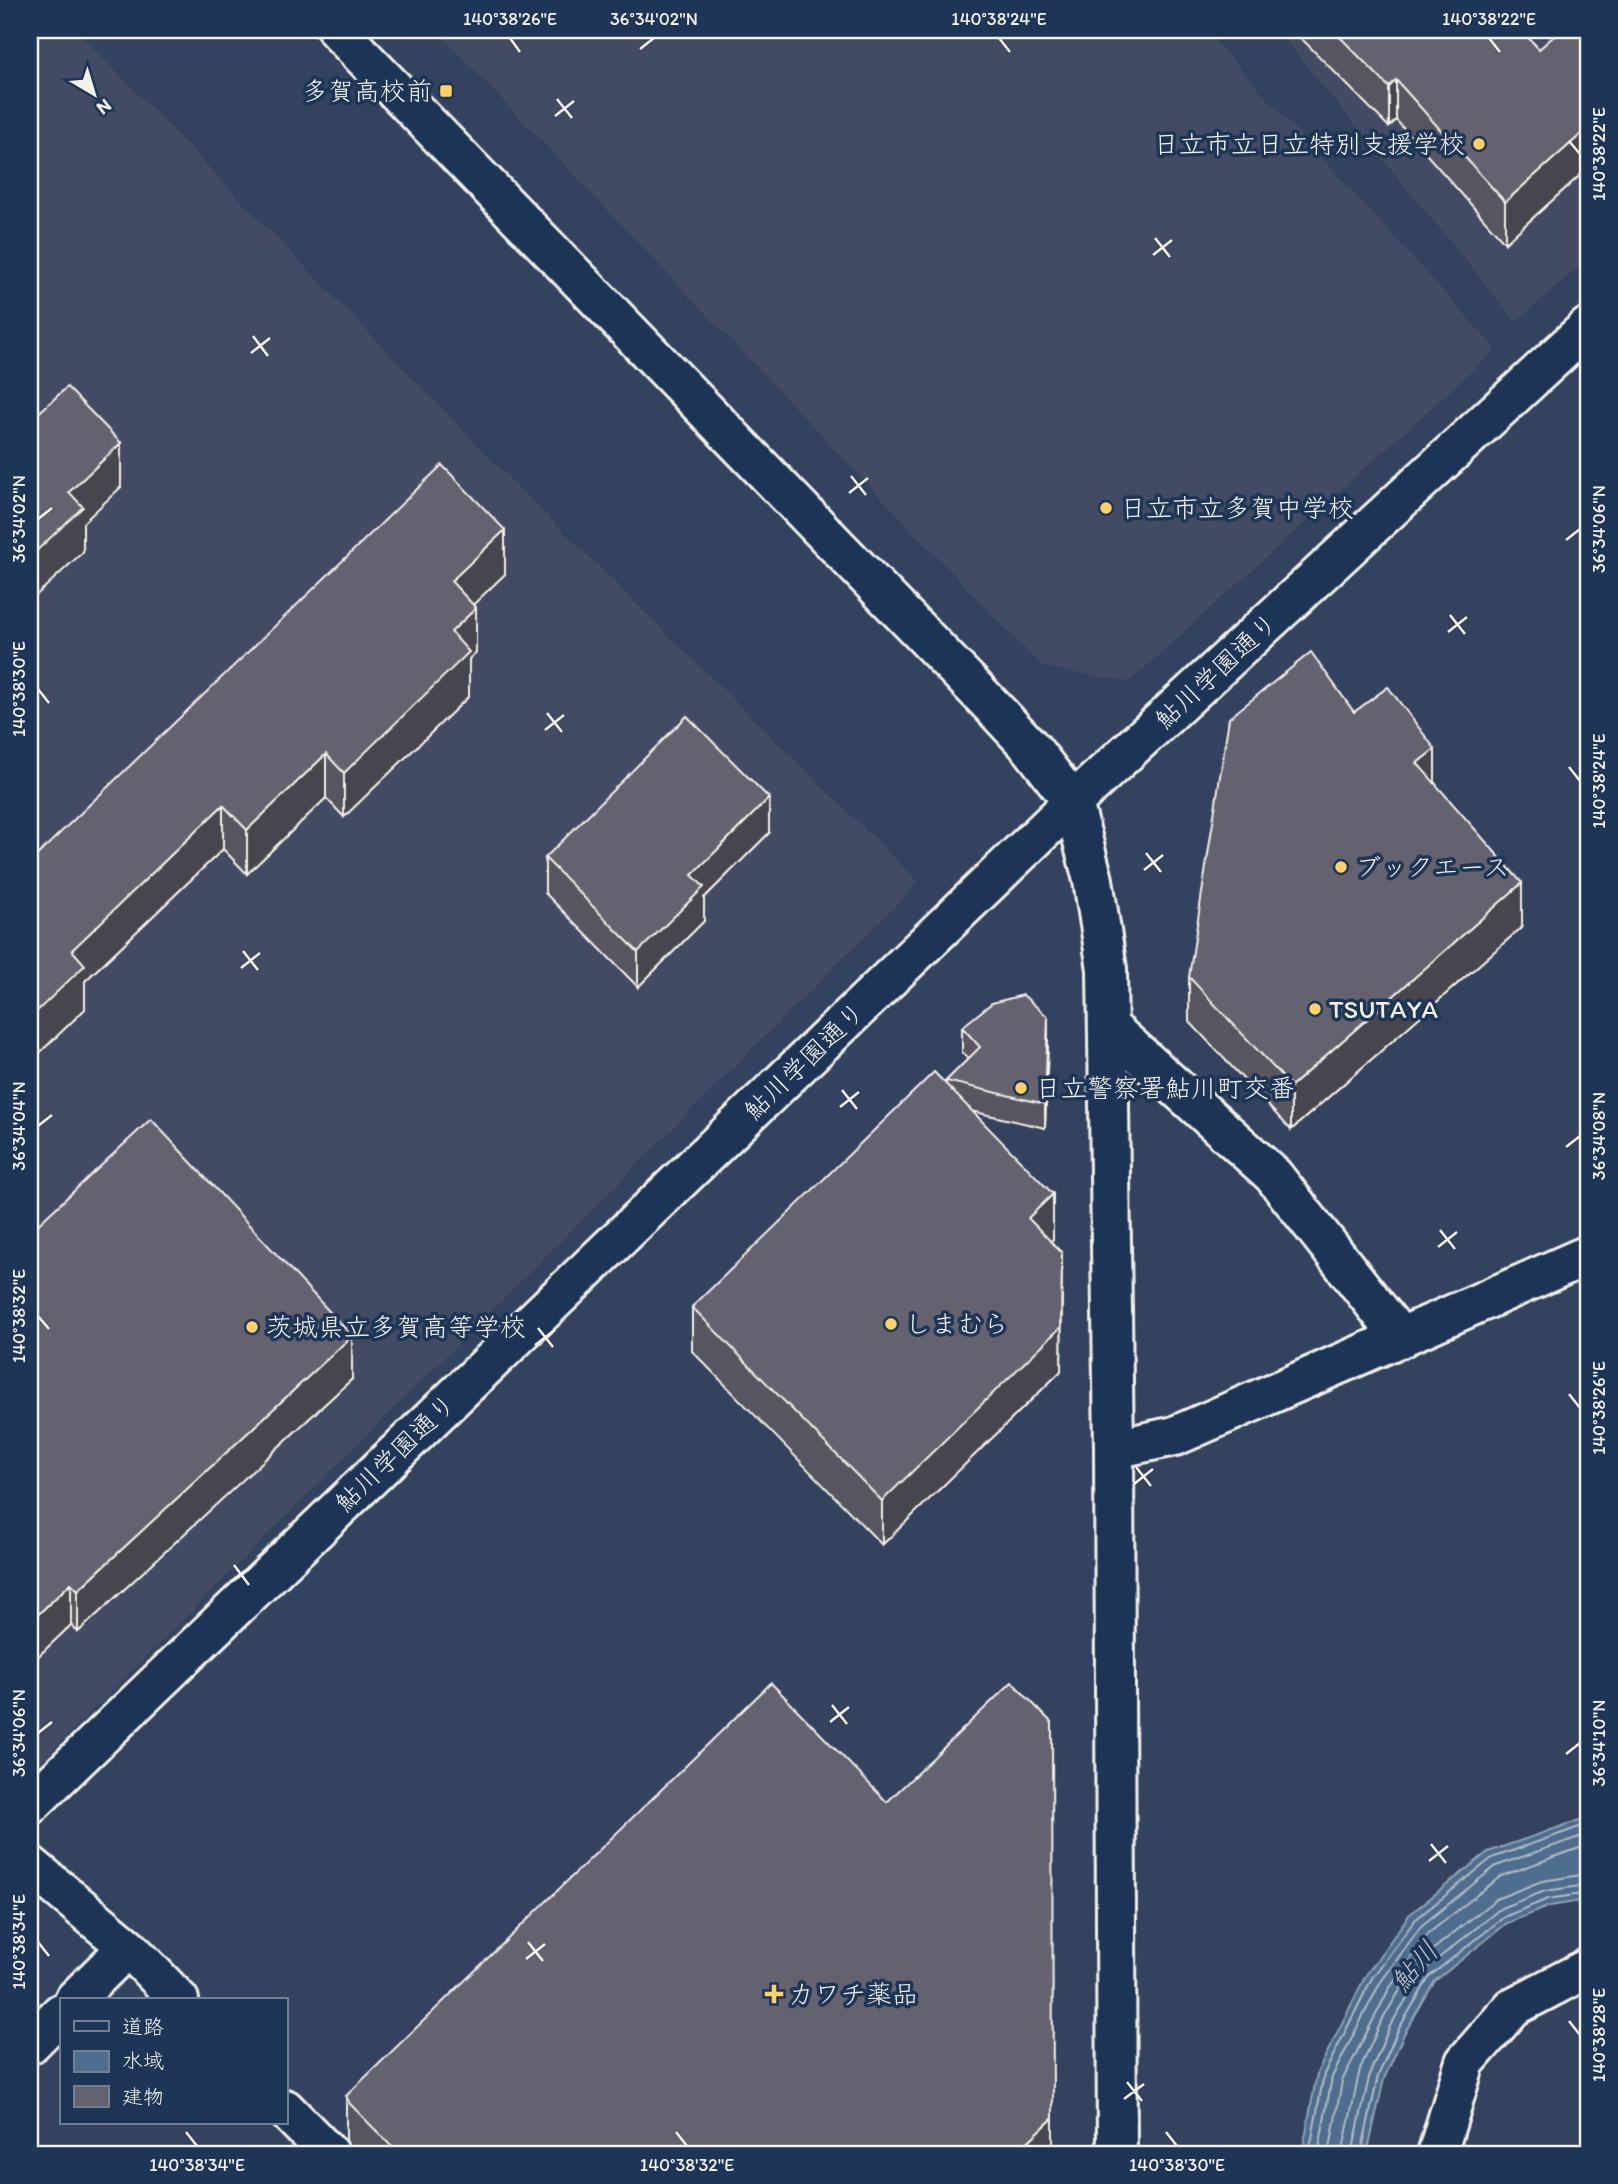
<svg xmlns="http://www.w3.org/2000/svg" width="1618" height="2184" viewBox="0 0 1618 2184" font-family="Itim,'Klee One',sans-serif">
  <style>
    .built { fill: #424c63 }
    .water { fill: #4f6d8f; stroke: #91a2b3; stroke-width: 2 }
    .lines { fill: none; stroke-linecap: round; stroke-linejoin: round }
    .shore { stroke: #b2bcc4; stroke-width: 2 }
    .minor-casing { stroke: #f4f1e8; stroke-width: 44 }
    .tertiary-casing { stroke: #f4f1e8; stroke-width: 44 }
    .minor { stroke: #1d3557; stroke-width: 38 }
    .tertiary { stroke: #1d3557; stroke-width: 38 }
    .wall { fill: #575460; stroke: #f4f1e8; stroke-width: 2 }
    .shaded-wall { fill: #47454e; stroke: #f4f1e8; stroke-width: 2 }
    .building { fill: #656270; stroke: #f4f1e8; stroke-width: 2 }
    .ticks { fill: none; stroke: #f4f1e8; stroke-width: 2.5 }
    .poi-dot { fill: #ffd166; stroke: #1d3557; stroke-width: 2.5 }
    .labels { text-anchor: middle; stroke-width: 7; stroke-linejoin: round; paint-order: stroke }
    .poi-label { font-size: 26px; fill: #f4f1e8; stroke: #1d3557; text-anchor: start }
    .street-label { font-size: 26px; fill: #f4f1e8; stroke: #1d3557 }
    .water-label { font-size: 28px; font-style: italic; fill: #bac3c9; stroke: #1d3557 }
    .neatline { fill: none; stroke: #f4f1e8; stroke-width: 2.5 }
    .ticks-label { font-size: 18px; text-anchor: middle; fill: #f4f1e8 }
  </style>
  <rect width="100%" height="100%" fill="#33425e"/>
  <filter id="ink" filterUnits="userSpaceOnUse"><feTurbulence type="fractalNoise" baseFrequency=".0143" numOctaves="2"/><feDisplacementMap in="SourceGraphic" scale="14" xChannelSelector="R" yChannelSelector="G"/><feConvolveMatrix kernelMatrix="1 2 1 2 8 2 1 2 1" color-interpolation-filters="sRGB"/></filter>
  <g filter="url(#ink)">
    <!-- built -->
    <path class="built" d="M 30,30 L 76,30 L 516,485 L 919,882 L 30,1773 Z
      M 436,30 L 1205,30 L 1496,349 L 1129,682 L 1042,667 Z
      M 1277,30 L 1588,30 L 1588,259 L 1516,322 Z"/>
    <!-- water -->
    <path class="water" d="M 1588,1817 L 1588,1900 L 1550,1906 L 1507,1923 L 1435,1981 L 1404,2034 L 1384,2079 L 1367,2154 L 1302,2154 L 1317,2073 L 1366,1975 L 1409,1915 L 1488,1852 Z"/>
    <g class="lines">
      <!-- shore -->
      <path class="shore" d="M 1309,2154 L 1324,2074 L 1372,1978 L 1415,1920 L 1492,1858 L 1588,1824
        M 1318,2154 L 1332,2077 L 1380,1983 L 1421,1926 L 1496,1866 L 1588,1834
        M 1329,2154 L 1342,2081 L 1389,1989 L 1429,1933 L 1501,1876 L 1588,1845
        M 1342,2154 L 1360,2069 L 1381,2022 L 1416,1963 L 1496,1899 L 1542,1881 L 1588,1874
        M 1352,2154 L 1370,2073 L 1390,2026 L 1424,1970 L 1501,1908 L 1545,1891 L 1588,1885
        M 1361,2154 L 1378,2076 L 1398,2030 L 1430,1976 L 1504,1917 L 1548,1899 L 1588,1893"/>
      <!-- minor casing -->
      <g class="minor-casing">
        <path id="minor" d="M 1108,1026 L 1273,1175 L 1401,1338
          M 1114,1449 L 1175,1436 L 1588,1255
          M 30,1865 L 128,1947 L 179,2000
          M 74,2000 L 128,1947
          M 30,2044 L 61,2013
          M 285,2109 L 329,2154
          M 1437,2154 L 1465,2062 L 1513,2007 L 1588,1968"/>
      </g>
      <!-- tertiary casing -->
      <g class="tertiary-casing">
        <path id="tertiary" d="M 337,30 L 989,703 L 1032,749 L 1073,802 L 1093,880 L 1107,969 L 1114,1449 L 1117,2154
          M 30,1805 L 1073,802 L 1588,327"/>
      </g>
      <!-- minor -->
      <use href="#minor" class="minor"/>
      <!-- tertiary -->
      <use href="#tertiary" class="tertiary"/>
    </g>
    <!-- wall -->
    <path class="wall" d="M 1293,30 L 1521,30 L 1539,49 L 1588,30 L 1588,168 L 1505,243 L 1396,120 L 1389,127 Z
      M 505,574 L 473,604 L 476,652 L 469,659 L 469,696 L 344,817 L 326,798 L 247,874 L 223,849 L 85,981 L 85,1009 L 30,1062 L 30,862 Z
      M 1354,712 L 1435,783 L 1522,927 L 1291,1130 L 1189,1021 L 1189,977 Z
      M 769,833 L 704,898 L 704,921 L 638,987 L 545,893 L 545,858 Z
      M 962,1027 L 1048,1041 L 1045,1128 L 971,1111 L 1053,1239 L 1050,1241 L 1062,1297 L 1061,1371 L 882,1545 L 692,1351 L 692,1307 L 946,1085 L 946,1081 L 969,1058 L 962,1052 Z
      M 30,1232 L 352,1379 L 78,1632 L 71,1625 L 30,1664 Z
      M 346,2096 L 1053,2154 L 356,2154 L 350,2148 L 346,2140 Z"/>
    <!-- shaded-wall -->
    <path class="shaded-wall" d="M 1396,80 L 1396,120 L 1389,127 L 1389,87 Z
      M 1588,128 L 1588,168 L 1505,243 L 1505,202 Z
      M 121,443 L 121,487 L 83,523 L 83,552 L 30,601 L 30,557 L 69,492 Z
      M 505,530 L 505,574 L 451,626 L 451,581 Z
      M 476,608 L 476,652 L 469,659 L 469,696 L 344,817 L 344,773 L 451,632 Z
      M 1435,749 L 1435,794 L 1417,763 Z
      M 326,754 L 326,798 L 247,874 L 247,830 Z
      M 769,798 L 769,833 L 704,898 L 704,921 L 638,987 L 638,952 L 692,875 Z
      M 223,805 L 223,849 L 85,981 L 85,1009 L 30,1062 L 30,1018 L 72,950 Z
      M 1522,883 L 1522,927 L 1291,1130 L 1291,1086 Z
      M 1048,1017 L 1048,1041 L 1045,1128 L 1045,1104 Z
      M 1053,1194 L 1053,1239 L 1028,1263 L 1028,1218 Z
      M 1062,1253 L 1061,1371 L 882,1545 L 882,1501 Z
      M 352,1336 L 352,1379 L 78,1632 L 78,1590 Z
      M 71,1583 L 71,1625 L 30,1664 L 30,1622 Z
      M 1053,2118 L 1053,2154 L 1015,2154 Z"/>
    <!-- building -->
    <path class="building" d="M 1333,30 L 1521,30 L 1539,49 L 1561,30 L 1588,30 L 1588,128 L 1505,202 L 1396,80 L 1389,87 Z
      M 67,387 L 121,443 L 69,492 L 83,507 L 30,557 L 30,421 Z
      M 442,465 L 505,530 L 451,581 L 476,608 L 451,632 L 469,652 L 344,773 L 326,754 L 247,830 L 223,805 L 72,950 L 85,965 L 30,1018 L 30,862 Z
      M 1311,652 L 1354,712 L 1388,687 L 1435,749 L 1417,763 L 1522,883 L 1291,1086 L 1189,977 L 1229,718 Z
      M 687,716 L 769,798 L 692,875 L 704,887 L 638,952 L 545,858 Z
      M 1023,995 L 1048,1017 L 1045,1104 L 946,1081 L 980,1047 L 962,1027 L 992,1003 Z
      M 934,1072 L 1053,1194 L 1028,1218 L 1062,1253 L 1061,1327 L 882,1501 L 692,1307 Z
      M 151,1119 L 352,1336 L 78,1590 L 71,1583 L 30,1622 L 30,1232 Z
      M 1012,1682 L 1052,1723 L 1053,2118 L 1015,2154 L 399,2154 L 350,2104 L 346,2096 L 771,1683 L 887,1802 Z"/>
  </g>
  <!-- ticks -->
  <path class="ticks" d="M 510,38 L 520,52M 999,38 L 1010,52M 1489,38 L 1500,52M 640,49 L 654,38M 557,99 L 572,118M 555,116 L 574,101M 1569,141 L 1580,154M 1155,238 L 1170,257M 1153,255 L 1172,240M 253,336 L 268,356M 251,353 L 270,338M 851,476 L 866,495M 849,493 L 868,478M 38,519 L 52,508M 1566,540 L 1580,529M 1450,615 L 1465,634M 1448,632 L 1467,617M 38,689 L 49,703M 547,713 L 562,732M 545,730 L 564,715M 1569,767 L 1580,781M 1146,853 L 1161,872M 1144,870 L 1163,855M 243,951 L 258,970M 241,968 L 260,953M 842,1090 L 857,1109M 840,1107 L 859,1092M 38,1126 L 52,1115M 1566,1147 L 1580,1136M 1440,1230 L 1455,1249M 1438,1247 L 1457,1232M 38,1316 L 49,1329M 538,1328 L 553,1347M 535,1345 L 555,1330M 1569,1394 L 1580,1408M 1136,1467 L 1151,1486M 1134,1484 L 1153,1469M 234,1565 L 249,1585M 231,1582 L 251,1567M 832,1705 L 847,1724M 830,1722 L 849,1707M 38,1733 L 52,1722M 1566,1754 L 1580,1743M 1431,1844 L 1446,1863M 1429,1861 L 1448,1846M 38,1942 L 49,1956M 528,1942 L 543,1961M 526,1959 L 545,1944M 1569,2021 L 1580,2035M 1127,2082 L 1142,2101M 1124,2099 L 1144,2084M 186,2132 L 197,2146M 676,2132 L 687,2146M 1166,2132 L 1177,2146"/>
  <!-- markers -->
  <g class="poi-dot">
    <rect x="439" y="84" width="14" height="14" rx="3.5"/>
    <circle cx="1479" cy="144" r="7"/>
    <circle cx="1106" cy="508" r="7"/>
    <circle cx="1341" cy="867" r="7"/>
    <circle cx="1315" cy="1009" r="7"/>
    <circle cx="1021" cy="1088" r="7"/>
    <circle cx="891" cy="1324" r="7"/>
    <circle cx="252" cy="1327" r="7"/>
    <path d="M770.5 1983.5h7v7h7v7h-7v7h-7v-7h-7v-7h7z"/>
  </g>
  <g class="labels">
    <!-- poi labels -->
    <g class="poi-label">
      <text x="432" y="100" text-anchor="end">多賀高校前</text>
      <text x="1465" y="153" text-anchor="end">日立市立日立特別支援学校</text>
      <text x="1120" y="517">日立市立多賀中学校</text>
      <text x="1355" y="876">ブックエース</text>
      <text x="1329" y="1018">TSUTAYA</text>
      <text x="1035" y="1097">日立警察署鮎川町交番</text>
      <text x="905" y="1333">しまむら</text>
      <text x="266" y="1336">茨城県立多賀高等学校</text>
      <text x="788" y="2003">カワチ薬品</text>
    </g>
    <!-- street labels -->
    <g class="street-label">
      <text transform="translate(1216 671) rotate(-43)" y="9">鮎川学園通り</text>
      <text transform="translate(804 1061) rotate(-44)" y="9">鮎川学園通り</text>
      <text transform="translate(395 1453) rotate(-44)" y="9">鮎川学園通り</text>
    </g>
    <!-- water labels -->
    <g class="water-label">
      <text transform="translate(1414 1966) rotate(-49)" y="10">鮎川</text>
    </g>
  </g>
  <!-- margin -->
  <rect width="1618" height="2184" fill="none" stroke="#1d3557" stroke-width="77"/>
  <!-- legend -->
  <rect x="60" y="1998" width="228" height="126" fill="#1d3557" stroke="#738091" stroke-width="2"/>
  <rect x="74" y="2021" width="35" height="10" fill="#1d3557" stroke="#738091" stroke-width="2"/>
  <text x="122" y="2034" font-size="21" fill="#f4f1e8">道路</text>
  <rect x="74" y="2051" width="35" height="21" fill="#4f6d8f" stroke="#738091" stroke-width="2"/>
  <text x="122" y="2068" font-size="21" fill="#f4f1e8">水域</text>
  <rect x="74" y="2086" width="35" height="21" fill="#656270" stroke="#738091" stroke-width="2"/>
  <text x="122" y="2104" font-size="21" fill="#f4f1e8">建物</text>
  <!-- north arrow -->
  <g transform="translate(94 94) rotate(142)" stroke="#1d3557" stroke-width="5" paint-order="stroke">
  <path d="M0-5L12 26L0 18L-12 26Z" fill="#f4f1e8"/>
  <text y="-10" font-size="19" font-weight="bold" text-anchor="middle" fill="#f4f1e8">N</text>
  </g>
  <rect x="38" y="38" width="1542" height="2108" class="neatline"/>
  <g class="ticks-label">
    <text x="510" y="25">140°38'26"E</text>
    <text x="654" y="25">36°34'02"N</text>
    <text x="999" y="25">140°38'24"E</text>
    <text x="1489" y="25">140°38'22"E</text>
    <text transform="translate(1599 154) rotate(-90)" y="6">140°38'22"E</text>
    <text transform="translate(19 519) rotate(-90)" y="6">36°34'02"N</text>
    <text transform="translate(1599 529) rotate(-90)" y="6">36°34'06"N</text>
    <text transform="translate(19 689) rotate(-90)" y="6">140°38'30"E</text>
    <text transform="translate(1599 781) rotate(-90)" y="6">140°38'24"E</text>
    <text transform="translate(19 1126) rotate(-90)" y="6">36°34'04"N</text>
    <text transform="translate(1599 1136) rotate(-90)" y="6">36°34'08"N</text>
    <text transform="translate(19 1316) rotate(-90)" y="6">140°38'32"E</text>
    <text transform="translate(1599 1408) rotate(-90)" y="6">140°38'26"E</text>
    <text transform="translate(19 1733) rotate(-90)" y="6">36°34'06"N</text>
    <text transform="translate(1599 1743) rotate(-90)" y="6">36°34'10"N</text>
    <text transform="translate(19 1942) rotate(-90)" y="6">140°38'34"E</text>
    <text transform="translate(1599 2035) rotate(-90)" y="6">140°38'28"E</text>
    <text x="197" y="2171">140°38'34"E</text>
    <text x="687" y="2171">140°38'32"E</text>
    <text x="1177" y="2171">140°38'30"E</text>
  </g>
</svg>
